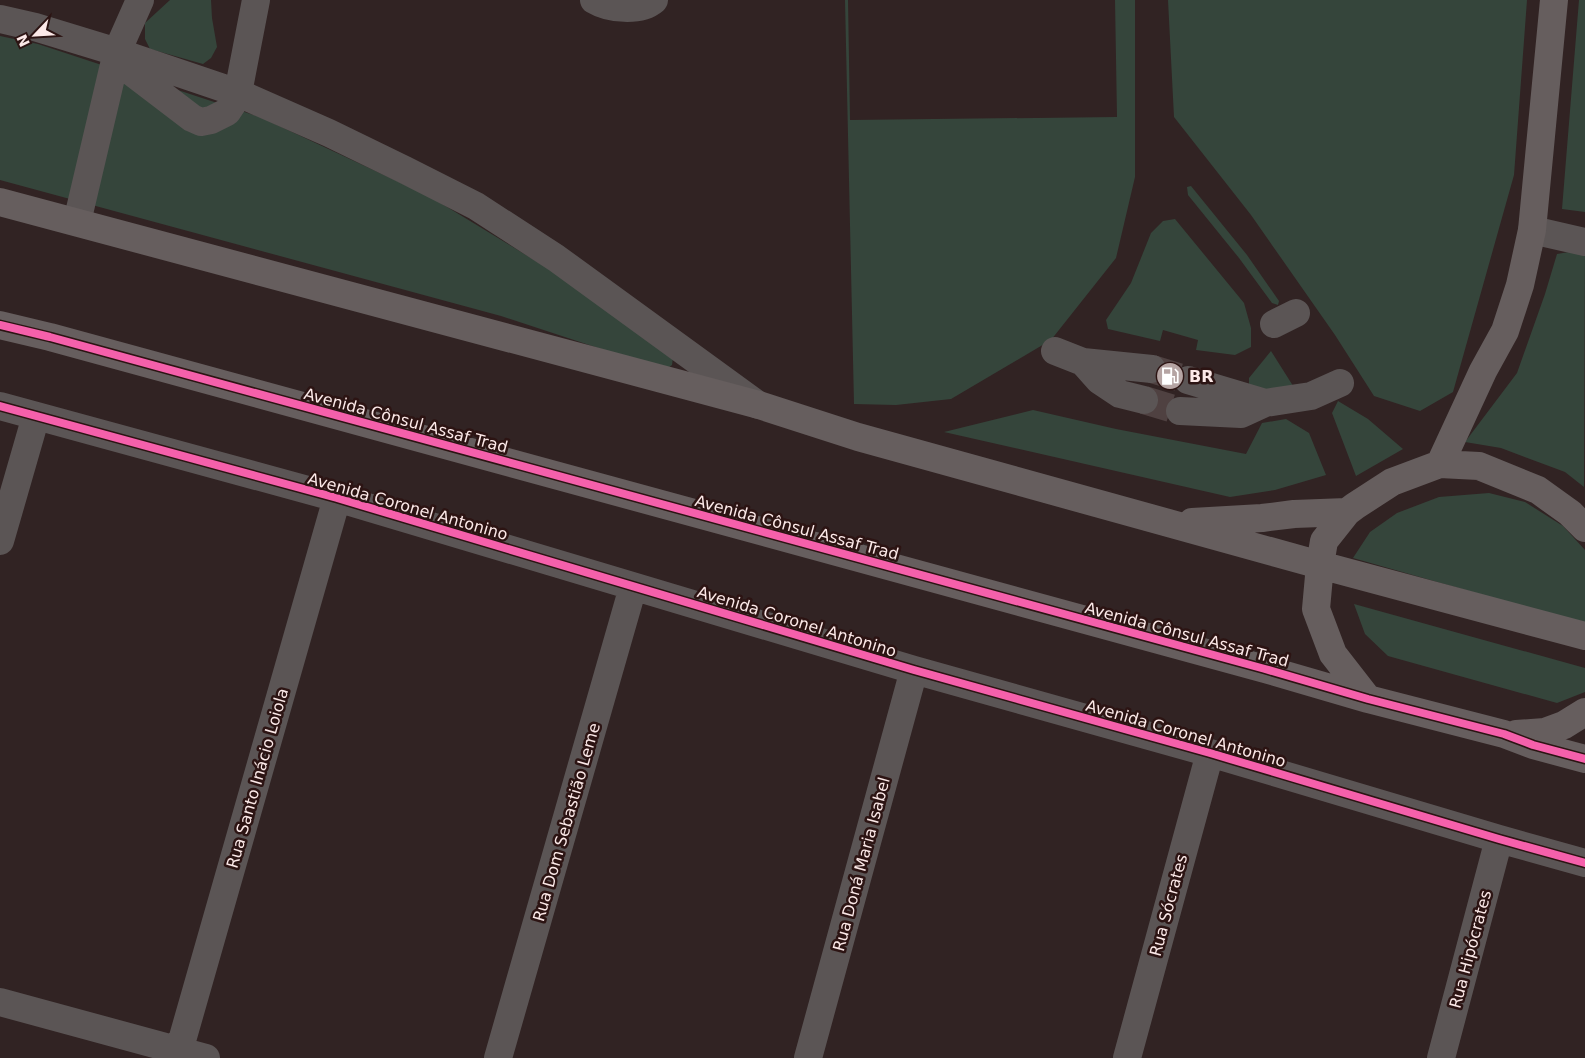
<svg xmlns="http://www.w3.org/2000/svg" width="1585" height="1058" viewBox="0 0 1585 1058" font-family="'DejaVu Sans',sans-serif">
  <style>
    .green { fill: #35453b }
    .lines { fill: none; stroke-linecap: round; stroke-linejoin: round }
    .minor-tunnel { stroke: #4f4141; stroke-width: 28; stroke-dasharray: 28 14; stroke-linecap: butt }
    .minor { stroke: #5b5555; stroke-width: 28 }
    .major { stroke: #665e5e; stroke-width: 28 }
    .cycleway-casing { stroke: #2c1413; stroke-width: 11 }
    .cycleway { stroke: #f560ab; stroke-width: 8 }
    .labels { text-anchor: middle; stroke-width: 5; stroke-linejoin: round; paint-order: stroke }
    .poi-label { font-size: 16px; font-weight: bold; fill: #fce9e8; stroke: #2c1413; text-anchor: start }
    .street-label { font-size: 16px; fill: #fce9e8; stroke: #2c1413 }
  </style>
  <rect width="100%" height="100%" fill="#312323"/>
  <!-- green -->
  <path class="green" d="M 170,0 L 211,0 L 212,18 L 217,47 L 211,58 L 203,64 L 150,49 L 145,39 L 145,23 Z
    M 845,0 L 848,0 L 850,120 L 1117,117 L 1115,0 L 1135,0 L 1135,177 L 1116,258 L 1051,340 L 951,399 L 896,405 L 854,404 Z
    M 1168,0 L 1527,0 L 1514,175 L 1453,392 L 1420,411 L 1374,396 L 1335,335 L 1251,215 L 1174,117 Z
    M 1579,0 L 1585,0 L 1585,212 L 1562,209 Z
    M 0,36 L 38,44 L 260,117 L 429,196 L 572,283 L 673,357 L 672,365 L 668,368 L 662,369 L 501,316 L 0,180 Z
    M 1191,186 L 1247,255 L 1279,301 L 1278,305 L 1272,303 L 1239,258 L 1188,195 L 1187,187 Z
    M 1175,219 L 1244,303 L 1251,328 L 1251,347 L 1235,355 L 1196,350 L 1198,340 L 1163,330 L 1160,341 L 1108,329 L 1106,320 L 1131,283 L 1151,233 L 1163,221 Z
    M 1581,250 L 1585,251 L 1584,487 L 1565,472 L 1501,448 L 1465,442 L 1517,373 L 1545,294 L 1557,254 Z
    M 1271,351 L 1295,389 L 1254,390 L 1249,386 L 1249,378 Z
    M 1338,401 L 1368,419 L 1403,449 L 1356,476 L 1332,413 Z
    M 1033,410 L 1116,429 L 1246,454 L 1262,423 L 1286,419 L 1309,433 L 1326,475 L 1275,490 L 1230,497 L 944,432 Z
    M 1489,493 L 1525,502 L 1563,526 L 1585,550 L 1585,624 L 1353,558 L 1370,532 L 1397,513 L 1439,497 Z
    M 1354,604 L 1585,668 L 1585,692 L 1557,703 L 1388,656 L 1365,634 Z"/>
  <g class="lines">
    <!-- minor-tunnel -->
    <path class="minor-tunnel" d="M 1152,369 L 1188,380
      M 1144,400 L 1180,411"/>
    <!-- minor -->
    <path class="minor" d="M 594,0 C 609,9 640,12 654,0
      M 0,19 L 35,27 L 117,52 L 238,93 L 329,133 L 405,170 L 476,206 L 556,258 L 758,405
      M 116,60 L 192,118 L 201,122 L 211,120 L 227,112 L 233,103 L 238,93 L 256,0
      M 77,222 L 117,52 L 140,0
      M 1532,230 L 1585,242
      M 1274,324 L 1296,313
      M 1055,351 L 1083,362 L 1152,369
      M 1083,362 L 1099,380 L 1120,394 L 1144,400
      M 1188,380 L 1265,403 L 1311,396 L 1340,383
      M 0,406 L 337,498 L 914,670 L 1210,753 L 1499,839 L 1585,863
      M 1180,411 L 1241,414 L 1265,403
      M 0,541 L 36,416
      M 0,1002 L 206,1058
      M 177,1058 L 337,498
      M 498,1058 L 633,587
      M 808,1058 L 914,670
      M 1127,1058 L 1210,753
      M 1441,1058 L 1499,839"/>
    <!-- major -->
    <path class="major" d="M 0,202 L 759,405 L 858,437 L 1320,565 L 1585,636
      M 0,325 L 50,337 L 1265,669 L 1368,699 L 1504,734 L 1533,745 L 1585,759
      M 1440,464 L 1483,371 L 1505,331 L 1520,285 L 1532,230 L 1554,0
      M 1192,522 L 1262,518 L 1294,514 L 1347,512
      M 1368,699 L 1333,654 L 1316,609 L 1320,565 L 1324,541 L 1347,512 L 1355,506 L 1392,482 L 1440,464 L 1479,466 L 1538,490 L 1570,513 L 1585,528
      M 1516,734 L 1545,732 L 1564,725 L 1585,712"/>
    <!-- cycleway casing -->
    <g class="cycleway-casing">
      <path id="cycleway" d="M 0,325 L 50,337 L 1265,669 L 1368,699 L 1504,734 L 1533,745 L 1585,759
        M 0,406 L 337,498 L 914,670 L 1210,753 L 1499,839 L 1585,863"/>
    </g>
    <!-- cycleway -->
    <use href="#cycleway" class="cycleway"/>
  </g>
  <!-- icons -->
  <defs>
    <g id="fuel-disc" transform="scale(1.4375)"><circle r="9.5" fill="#b5a4a3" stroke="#2c1413"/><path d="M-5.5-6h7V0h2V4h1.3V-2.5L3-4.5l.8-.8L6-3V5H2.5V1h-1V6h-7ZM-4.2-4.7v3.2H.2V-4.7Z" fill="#fff"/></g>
  </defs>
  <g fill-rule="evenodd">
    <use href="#fuel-disc" x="1170" y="376"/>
  </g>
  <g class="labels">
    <!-- poi labels -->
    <g class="poi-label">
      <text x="1189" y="382">BR</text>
    </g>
    <!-- street labels -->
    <g class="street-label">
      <text transform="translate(406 420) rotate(15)" y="6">Avenida Cônsul Assaf Trad</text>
      <text transform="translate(408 506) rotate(16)" y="6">Avenida Coronel Antonino</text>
      <text transform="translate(797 527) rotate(15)" y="6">Avenida Cônsul Assaf Trad</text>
      <text transform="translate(797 621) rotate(17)" y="6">Avenida Coronel Antonino</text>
      <text transform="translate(1187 634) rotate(15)" y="6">Avenida Cônsul Assaf Trad</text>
      <text transform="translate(1186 733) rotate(16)" y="6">Avenida Coronel Antonino</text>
      <text transform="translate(257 778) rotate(-74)" y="6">Rua Santo Inácio Loiola</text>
      <text transform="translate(566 822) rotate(-74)" y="6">Rua Dom Sebastião Leme</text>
      <text transform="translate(861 864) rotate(-75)" y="6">Rua Doná Maria Isabel</text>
      <text transform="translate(1168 905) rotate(-75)" y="6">Rua Sócrates</text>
      <text transform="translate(1470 949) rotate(-75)" y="6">Rua Hipócrates</text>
    </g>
  </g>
  <!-- north arrow -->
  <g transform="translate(35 35) rotate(245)" stroke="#2c1413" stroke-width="4" paint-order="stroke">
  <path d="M0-4L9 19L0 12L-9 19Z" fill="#fce9e8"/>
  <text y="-8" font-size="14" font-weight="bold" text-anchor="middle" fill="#fce9e8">N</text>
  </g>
</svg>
